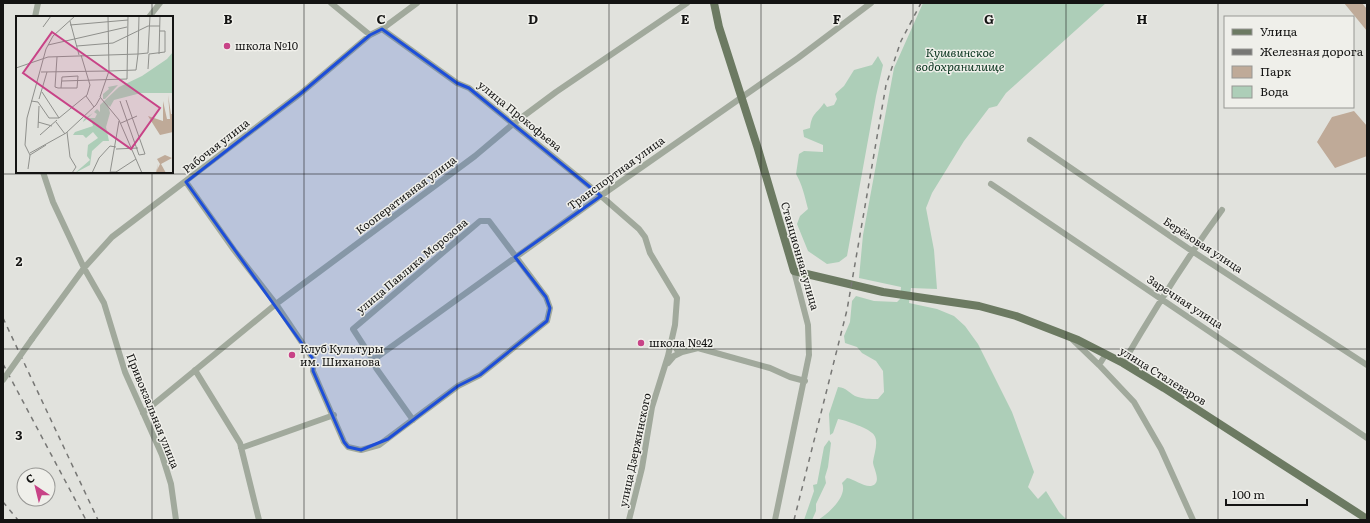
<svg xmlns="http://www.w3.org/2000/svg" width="1370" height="523" viewBox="0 0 1370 523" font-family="Literata,serif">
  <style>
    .green { fill: #bfaa98 }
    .water { fill: #adceb8 }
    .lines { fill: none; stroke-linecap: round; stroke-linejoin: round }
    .minor { stroke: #a1a99c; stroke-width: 6 }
    .major { stroke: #6c7a62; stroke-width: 8 }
    .rail { stroke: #777775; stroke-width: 1.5; stroke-dasharray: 5 5; stroke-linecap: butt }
    .minor-bridge { stroke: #a1a99c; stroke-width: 6 }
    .marked { fill: #1d4ed8; fill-opacity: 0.2; stroke: #1d4ed8; stroke-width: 3; stroke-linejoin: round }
    .grid { fill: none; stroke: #141413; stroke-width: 1; stroke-opacity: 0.55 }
    .poi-dot { fill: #c84387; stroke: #efefea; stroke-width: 1.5 }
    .labels { text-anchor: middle; stroke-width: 3; stroke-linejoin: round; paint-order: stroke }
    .poi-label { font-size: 11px; fill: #141413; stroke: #efefea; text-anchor: start }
    .street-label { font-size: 11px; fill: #141413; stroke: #efefea }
    .water-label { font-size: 12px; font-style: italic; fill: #08331d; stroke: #efefea }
    .inset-road { fill: none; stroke: #8f908c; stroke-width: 1 }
    .view { fill: #c84387; fill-opacity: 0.15; stroke: #c84387; stroke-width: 2 }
    .inset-edge { fill: none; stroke: #141413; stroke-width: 2 }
    .grid-label { font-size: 13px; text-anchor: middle; font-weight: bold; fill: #141413; stroke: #efefea; stroke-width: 3; stroke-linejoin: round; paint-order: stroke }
  </style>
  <rect width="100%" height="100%" fill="#e1e2dd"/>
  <!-- green -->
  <path class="green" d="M 1344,3 L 1362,3 L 1367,9 L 1367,31 Z
    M 1354,111 L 1367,126 L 1367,156 L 1335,168 L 1317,142 L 1332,117 Z"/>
  <!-- water -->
  <path class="water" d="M 923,3 L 1106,3 L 1006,93 L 997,106 L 989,108 L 964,141 L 932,193 L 926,208 L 934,250 L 937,289 L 911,288 L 909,303 L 937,309 L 954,316 L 965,326 L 978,344 L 1012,412 L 1034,472 L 1028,487 L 1038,499 L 1046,491 L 1059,512 L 1067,520 L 818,520 C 828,514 848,496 842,483 L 847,478 C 854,479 864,487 871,486 C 883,483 873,468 873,462 C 874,454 879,442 874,435 C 871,429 845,420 838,419 L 833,433 L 830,435 L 829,414 L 838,387 C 847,388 848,392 855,396 C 863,399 870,399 878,399 L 884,392 L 883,371 L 876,361 L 862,353 L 857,347 L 845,343 L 844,336 L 850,322 L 852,301 L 856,296 L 874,301 L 897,302 L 900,299 L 901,287 L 859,278 L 863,235 L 894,68 Z
    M 878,56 L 883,65 L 876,96 L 847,256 L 839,262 L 827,264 L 808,251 L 797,224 L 800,216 L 808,209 C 805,197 802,184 796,174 L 799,154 L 804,151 L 823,152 L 823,145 L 804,137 L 803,130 L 810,128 C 812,112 817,114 824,103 L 827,107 L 834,105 L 837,99 L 835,94 L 844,86 L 854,70 L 872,65 Z
    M 829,440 L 831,443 L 828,467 L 825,477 L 826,483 L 816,504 L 816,511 L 812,520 L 804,520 L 814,491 L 813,485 L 817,484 L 824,447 Z"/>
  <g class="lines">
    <!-- minor -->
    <path class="minor" d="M 331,3 L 370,35
      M 35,17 L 38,3
      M 149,17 L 160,3
      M 382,29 L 457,83 L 469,88 L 593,189 L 639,229 L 645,237 L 650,253 L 677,298 L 675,325 L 668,356 L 652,407 L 642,468 L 629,520
      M 1030,140 L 1192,251 L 1367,365
      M 43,172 L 53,202 L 84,268 L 104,303 L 125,372 L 162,455 L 171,484 L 176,520
      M 186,182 L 234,250 L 276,304 L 313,359 L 313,371 L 344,442 L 348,447 L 361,450 L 379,445 L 458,386 L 480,375 L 547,321 L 550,308 L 546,297 L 489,221 L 480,221 L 353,329 L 373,360 L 376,368 L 413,420
      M 991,184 C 1116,269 1242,353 1367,438
      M 32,339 L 84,268 L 112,237 L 300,94 L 370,35 L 382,29 L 417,3
      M 1073,340 L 1099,365
      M 672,342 L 677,350 L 682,352 L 698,348 L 770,368 L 790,377 L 805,381
      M 1106,354 L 1099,365 L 1134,402 L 1161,449 L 1193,520
      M 373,360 L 609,190 L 798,58 L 871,3
      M 668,363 L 674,356 L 682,352
      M 1123,363 C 1154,310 1186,259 1222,210
      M 195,370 L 240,443 L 259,520
      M 143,413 L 276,304 L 475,156 L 513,124 L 556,92 L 687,3
      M 241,448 L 334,415
      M 775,520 L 809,355 L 808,325 L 794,271"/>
    <!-- major -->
    <path class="major" d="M 714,3 L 719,27 L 758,149 L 794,271 L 883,292 L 979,306 L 1016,316 L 1078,340 L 1123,363 L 1164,388 L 1367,519"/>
    <!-- rail -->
    <path class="rail" d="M 3,318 L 98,520
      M 3,364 L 86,520
      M 3,502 L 18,520
      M 794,520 L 847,310 L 886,85 L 901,41 L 921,3"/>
    <!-- minor-bridge -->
    <path class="minor-bridge" d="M 3,380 L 32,339"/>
  </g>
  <!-- marked area -->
  <path class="marked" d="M 382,29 L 457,83 L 469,88 L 601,196 L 515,257 L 546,297 L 550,308 L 547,321 L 480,375 L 458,386 L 388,439 L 361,450 L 348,447 L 344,442 L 313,371 L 313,359 L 186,182 L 300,94 L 370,35 Z"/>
  <!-- grid -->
  <path class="grid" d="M 152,3 L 152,17M 304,3 L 304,520M 457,3 L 457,520M 609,3 L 609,520M 761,3 L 761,520M 913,3 L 913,520M 1066,3 L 1066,520M 1218,3 L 1218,520M 152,172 L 152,520M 3,174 L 1367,174M 3,349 L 1367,349"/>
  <!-- markers -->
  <g class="poi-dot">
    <circle cx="227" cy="46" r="4"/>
    <circle cx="641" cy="343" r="4"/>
    <circle cx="292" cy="355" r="4"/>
  </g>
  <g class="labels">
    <!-- poi labels -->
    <g class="poi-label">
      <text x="235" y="50">школа №10</text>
      <text x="649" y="347">школа №42</text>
      <text x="300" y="353">Клуб Культуры<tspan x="300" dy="13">им. Шиханова</tspan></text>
    </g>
    <!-- street labels -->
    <g class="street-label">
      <text transform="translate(520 116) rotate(39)" y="4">улица Прокофьева</text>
      <text transform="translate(216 146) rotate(-38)" y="4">Рабочая улица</text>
      <text transform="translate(616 173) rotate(-36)" y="4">Транспортная улица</text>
      <text transform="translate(406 195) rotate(-37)" y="4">Кооперативная улица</text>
      <text transform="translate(1203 245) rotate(33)" y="4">Берёзовая улица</text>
      <text transform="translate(800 256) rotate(74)" y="4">Станционная улица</text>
      <text transform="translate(412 266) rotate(-40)" y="4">улица Павлика Морозова</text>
      <text transform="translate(1185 302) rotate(33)" y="4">Заречная улица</text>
      <text transform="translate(1163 376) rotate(32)" y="4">улица Сталеваров</text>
      <text transform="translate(153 411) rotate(68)" y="4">Привокзальная улица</text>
      <text transform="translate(635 450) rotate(-78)" y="4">улица Дзержинского</text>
    </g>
    <!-- water labels -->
    <g class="water-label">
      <text x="960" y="57">Кушвинское<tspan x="960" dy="14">водохранилище</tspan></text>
    </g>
  </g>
  <!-- overview -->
  <g transform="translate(16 16)">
    <rect width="157" height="157" fill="#e1e2dd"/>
    <path d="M 152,79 L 155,98 L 157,98 L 157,116 L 144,119 L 132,100 L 147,105 L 147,85 L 151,103 L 154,103 ZM 149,139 L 156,142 L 145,148 L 150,157 L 140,157 L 142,147 L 141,154 L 144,148 L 141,143 Z" fill="#bfaa98"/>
    <path d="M 157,36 L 157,77 L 125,77 L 98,84 L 94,91 L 92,89 L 94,97 L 90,111 L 93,125 L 87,125 L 76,135 L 74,149 L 59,157 L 74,144 L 71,140 L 72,129 L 82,122 L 77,116 L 70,122 L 67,119 L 57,119 L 59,116 L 77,110 L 76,106 L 71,103 L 67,106 L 68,103 L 77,97 L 72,102 L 79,102 L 81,98 L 78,96 L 81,93 L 84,96 L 84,89 L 103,71 L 126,60 L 151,43 ZM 102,69 L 89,83 L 87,83 L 87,78 L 93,73 L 92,71 Z" fill="#adceb8"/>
    <path class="inset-road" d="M 54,5 L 63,39M 54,9 L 112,4M 27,11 L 35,0M 32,29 L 111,11M 61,30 L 97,27 L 132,10 L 144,10M 143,38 L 144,0M 41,41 L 39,71 L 42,72 L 61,72 L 62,60 L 46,61 L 45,72M 0,52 L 32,41 L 122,38 L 123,0M 132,53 L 133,38 L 149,36 L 149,15 L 143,15M 25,56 L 93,55 L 92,0M 46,65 L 111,63 L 112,0M 26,76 L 43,102 L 71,79 L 74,69 L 65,39M 70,80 L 78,91M 23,83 L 31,56M 15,85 L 22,86 L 33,102 L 43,102M 104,85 L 123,139 L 129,138 L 110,84M 22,106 L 36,110M 40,106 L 49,118M 105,107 L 121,100M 22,112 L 23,90M 51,116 L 54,141 L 60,151 L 56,157M 24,119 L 41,104M 100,133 L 122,132M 14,137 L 50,117 L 80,89 L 84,82M 14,139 L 30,129M 12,153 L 14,139 L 9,129 L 11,102 L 30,33 L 37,20 L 59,0M 95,156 L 100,156 L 120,143M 76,157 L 83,142 L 94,130 L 100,131M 94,157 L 103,105M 126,157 L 103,104 L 84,81 L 93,55 L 120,54 L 122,38 L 132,37 L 134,0"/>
    <path class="view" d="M 36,16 L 144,92 L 115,133 L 7,57 Z"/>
    <rect width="157" height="157" class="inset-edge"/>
  </g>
  <g class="grid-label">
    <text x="228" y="24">B</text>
    <text x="381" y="24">C</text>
    <text x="533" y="24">D</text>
    <text x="685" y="24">E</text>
    <text x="837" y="24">F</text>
    <text x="989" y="24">G</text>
    <text x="1142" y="24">H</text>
    <text x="19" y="266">2</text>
    <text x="19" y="440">3</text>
  </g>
  <!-- border -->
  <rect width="1370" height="523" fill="none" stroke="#141413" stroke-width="8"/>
  <!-- legend -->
  <rect x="1224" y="16" width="130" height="92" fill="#efefea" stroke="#979794"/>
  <rect x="1232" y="29" width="20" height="6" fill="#6c7a62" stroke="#979794"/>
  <text x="1260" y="36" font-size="12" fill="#141413">Улица</text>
  <rect x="1232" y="49" width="20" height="6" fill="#777775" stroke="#979794"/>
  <text x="1260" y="56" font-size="12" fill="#141413">Железная дорога</text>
  <rect x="1232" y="66" width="20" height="12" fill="#bfaa98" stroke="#979794"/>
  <text x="1260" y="76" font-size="12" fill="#141413">Парк</text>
  <rect x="1232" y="86" width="20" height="12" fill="#adceb8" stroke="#979794"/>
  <text x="1260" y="96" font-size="12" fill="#141413">Вода</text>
  <!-- north arrow -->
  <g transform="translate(36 487) rotate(325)"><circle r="19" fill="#efefea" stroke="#979794"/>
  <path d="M0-3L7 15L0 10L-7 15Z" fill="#c84387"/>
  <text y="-6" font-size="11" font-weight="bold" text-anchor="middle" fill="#141413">С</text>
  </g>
  <!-- scale -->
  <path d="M1226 499v6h81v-6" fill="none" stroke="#141413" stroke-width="2"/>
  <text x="1232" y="499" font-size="12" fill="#141413" stroke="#efefea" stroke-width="3" paint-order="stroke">100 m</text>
</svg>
